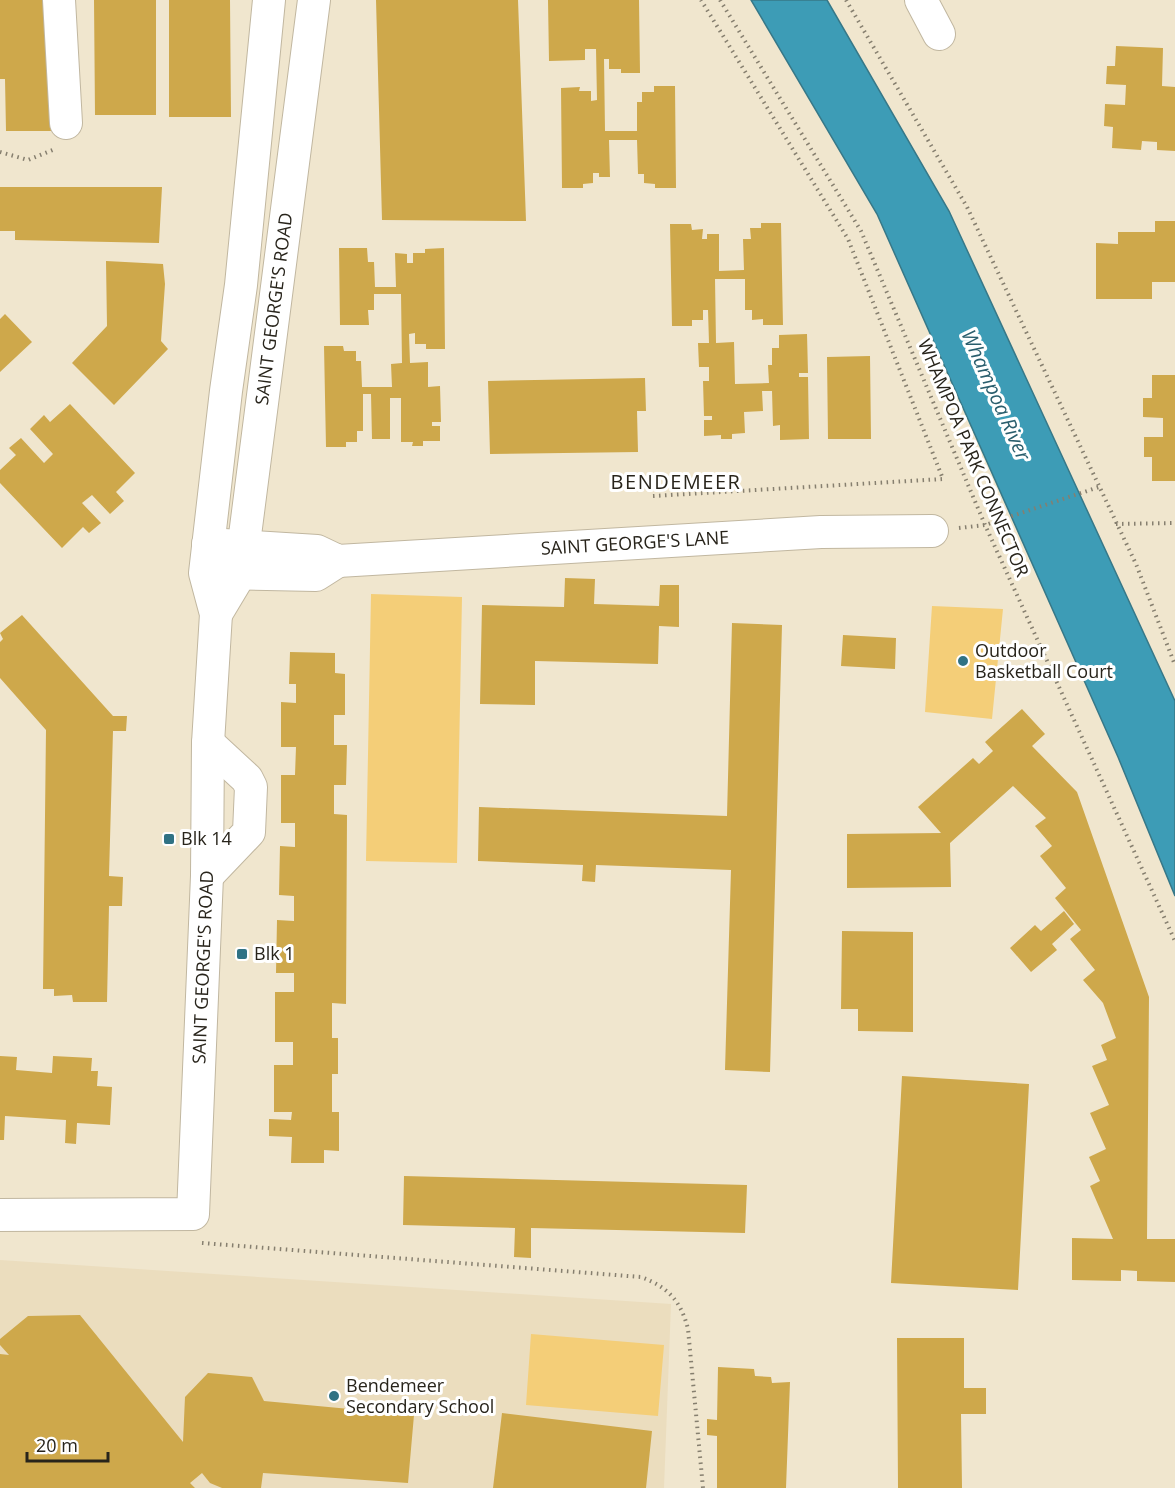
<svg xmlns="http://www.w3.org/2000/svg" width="1175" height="1488" viewBox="0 0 1175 1488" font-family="'Open Sans',sans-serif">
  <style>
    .built { fill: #ebddbe }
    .green { fill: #f4ce78 }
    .water { fill: #3d9cb6; stroke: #377888; stroke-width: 1.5 }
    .building { fill: #cea84b }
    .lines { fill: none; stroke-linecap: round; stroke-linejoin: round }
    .minor-casing { stroke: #c1b7a0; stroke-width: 34 }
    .path { stroke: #867f6f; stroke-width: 4; stroke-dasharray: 1.5 4.5; stroke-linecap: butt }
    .minor { stroke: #fff; stroke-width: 32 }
    .poi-dot { fill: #307284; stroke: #fff; stroke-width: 2 }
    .labels { text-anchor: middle; stroke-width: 6; stroke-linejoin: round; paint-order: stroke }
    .street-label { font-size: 18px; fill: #28241b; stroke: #fff }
    .poi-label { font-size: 18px; fill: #28241b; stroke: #fff; text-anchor: start }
    .water-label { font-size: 20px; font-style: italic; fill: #2a5e6d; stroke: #fff }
    .neighbourhood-label { font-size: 20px; letter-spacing: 1.5px; fill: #28241b; stroke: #fff }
  </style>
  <rect width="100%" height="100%" fill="#f0e6ce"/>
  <!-- built -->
  <path class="built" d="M 0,1260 L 671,1304 L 664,1488 L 0,1488 Z"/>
  <!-- green -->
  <path class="green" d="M 371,594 L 462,597 L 457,863 L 366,861 Z
    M 932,606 L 1003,609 L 992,719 L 925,712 Z
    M 531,1334 L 664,1345 L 658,1416 L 526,1405 Z"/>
  <!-- water -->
  <path class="water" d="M 751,0 L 827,0 L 949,211 L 1175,701 L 1175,896 L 1118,757 L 877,214 Z"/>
  <!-- building -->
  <path class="building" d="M 0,0 L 54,0 L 56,131 L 6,131 L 5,79 L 0,79 Z
    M 94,0 L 156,0 L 156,115 L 95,115 Z
    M 169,0 L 230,0 L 231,117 L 169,117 Z
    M 376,0 L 518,0 L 526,221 L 382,220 Z
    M 548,0 L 639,0 L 640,73 L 621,73 L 621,69 L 609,69 L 609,59 L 604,59 L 605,131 L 637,131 L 637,102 L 642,102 L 642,92 L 654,92 L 654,86 L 675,86 L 676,188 L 655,188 L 655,184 L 644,183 L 644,174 L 638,174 L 637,140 L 609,140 L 610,177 L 599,177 L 599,173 L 593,173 L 593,183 L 583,184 L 583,188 L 562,188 L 561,88 L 580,87 L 579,91 L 591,91 L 591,101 L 597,100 L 596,49 L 585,49 L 585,60 L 549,61 Z
    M 1116,46 L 1163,48 L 1162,86 L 1175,87 L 1175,151 L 1157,150 L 1157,142 L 1142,141 L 1141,150 L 1112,148 L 1113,127 L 1104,126 L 1105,104 L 1125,105 L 1126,85 L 1106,84 L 1107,66 L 1115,66 Z
    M 0,187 L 162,187 L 159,243 L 15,240 L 15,231 L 0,231 Z
    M 1155,221 L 1175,221 L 1175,282 L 1152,282 L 1152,299 L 1096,299 L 1096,243 L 1118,244 L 1118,232 L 1155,232 Z
    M 761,223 L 781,223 L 783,325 L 763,325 L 763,319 L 752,320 L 752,310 L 745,310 L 745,279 L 715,279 L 716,343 L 734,342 L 735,384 L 769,383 L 768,365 L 772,365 L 772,348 L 779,348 L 779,335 L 807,334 L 808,373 L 799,373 L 799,377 L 808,377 L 809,439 L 780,440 L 780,425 L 773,426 L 772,391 L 762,391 L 763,411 L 744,412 L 745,433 L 732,434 L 732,439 L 721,439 L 721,435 L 704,436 L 704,420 L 712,420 L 712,416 L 704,416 L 703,381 L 709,381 L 709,367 L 699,367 L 698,343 L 709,343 L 708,310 L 703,310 L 703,320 L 692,320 L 692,326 L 672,326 L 670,224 L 691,224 L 692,230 L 703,229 L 702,239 L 707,239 L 707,234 L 719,234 L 719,271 L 744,270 L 743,239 L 751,239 L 750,228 L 761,228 Z
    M 339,248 L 367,248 L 368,262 L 374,262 L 375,287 L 396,287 L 395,253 L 407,254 L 407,263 L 413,263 L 413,253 L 425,253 L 425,249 L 444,248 L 445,349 L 426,349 L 426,344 L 415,344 L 415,333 L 409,334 L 410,363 L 428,362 L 428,387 L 440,386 L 441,422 L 432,422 L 432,426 L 440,426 L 440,441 L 423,441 L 423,446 L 412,446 L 413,442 L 401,442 L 401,398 L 390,398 L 390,439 L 372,439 L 371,394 L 363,394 L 363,431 L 357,431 L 357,442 L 346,442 L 346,447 L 326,447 L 324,346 L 343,346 L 344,351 L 356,351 L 356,361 L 361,361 L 362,387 L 392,387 L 391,364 L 402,363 L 401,294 L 374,294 L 374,310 L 368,310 L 369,325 L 340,325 Z
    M 106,261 L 163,264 L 165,284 L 161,341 L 168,349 L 114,405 L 72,363 L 107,326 Z
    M 5,314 L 32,342 L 0,372 L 0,319 Z
    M 870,356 L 871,439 L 828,439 L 827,357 Z
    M 1152,375 L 1175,375 L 1175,481 L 1152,481 L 1152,457 L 1144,457 L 1144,437 L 1163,437 L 1163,418 L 1143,417 L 1143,398 L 1152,398 Z
    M 645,378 L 646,411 L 637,411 L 638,452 L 490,454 L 488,381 Z
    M 70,404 L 135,473 L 116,492 L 124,501 L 110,514 L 92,495 L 82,503 L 101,523 L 89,533 L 83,527 L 62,548 L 0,483 L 0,470 L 16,455 L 9,448 L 21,438 L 44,463 L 53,454 L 30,429 L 44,415 L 50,422 Z
    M 565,578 L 595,579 L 594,604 L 659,606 L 660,585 L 679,585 L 679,627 L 659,626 L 658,664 L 535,661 L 535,705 L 480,704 L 482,605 L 564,607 Z
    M 22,615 L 113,716 L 127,716 L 126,731 L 113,731 L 109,876 L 123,877 L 122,906 L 109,906 L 107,1002 L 73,1002 L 72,995 L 54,996 L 54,989 L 43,989 L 46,730 L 0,678 L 0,642 L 3,639 L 0,633 Z
    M 732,623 L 782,625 L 770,1072 L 725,1070 L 731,870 L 596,865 L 595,882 L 582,881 L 583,865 L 478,861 L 479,807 L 727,816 Z
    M 843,635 L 896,638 L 895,669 L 841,666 Z
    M 290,652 L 335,653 L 335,673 L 345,674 L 345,715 L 334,715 L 334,745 L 347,745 L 346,785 L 334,785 L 334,814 L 347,815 L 346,1004 L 332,1003 L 332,1038 L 338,1038 L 338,1074 L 332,1074 L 332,1112 L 339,1112 L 339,1151 L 324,1150 L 324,1163 L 291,1163 L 292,1137 L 269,1136 L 269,1119 L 291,1120 L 292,1112 L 274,1112 L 274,1065 L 293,1065 L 293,1042 L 275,1042 L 275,992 L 294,992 L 294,973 L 276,973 L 277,920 L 294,921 L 294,896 L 279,895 L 280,846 L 295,847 L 295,823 L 281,823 L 281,775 L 295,775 L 296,747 L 281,747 L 281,702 L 296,703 L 296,684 L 289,684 Z
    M 1022,709 L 1045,734 L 1032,746 L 1077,792 L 1149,997 L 1147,1239 L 1175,1239 L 1175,1282 L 1137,1281 L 1137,1271 L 1121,1270 L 1121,1281 L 1072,1280 L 1072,1238 L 1113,1239 L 1090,1186 L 1100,1181 L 1089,1157 L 1106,1149 L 1090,1113 L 1109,1105 L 1092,1066 L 1107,1060 L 1101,1045 L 1116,1038 L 1103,1003 L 1083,980 L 1095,970 L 1070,939 L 1081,930 L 1055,898 L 1066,888 L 1040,856 L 1052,846 L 1035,826 L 1046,818 L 1013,786 L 950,843 L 951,887 L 847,888 L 847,834 L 941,833 L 918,807 L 973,758 L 979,764 L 993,751 L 985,742 Z
    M 1064,911 L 1074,924 L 1052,944 L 1057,950 L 1031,972 L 1010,948 L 1035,925 L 1041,931 Z
    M 842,931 L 913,932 L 913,1032 L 858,1031 L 858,1009 L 841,1009 Z
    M 0,1056 L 17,1057 L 16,1070 L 52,1073 L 53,1056 L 92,1058 L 91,1071 L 98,1071 L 97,1086 L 112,1087 L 110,1125 L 77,1123 L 76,1144 L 65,1143 L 66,1120 L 5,1116 L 4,1140 L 0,1140 Z
    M 902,1076 L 1029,1084 L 1018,1290 L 891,1283 Z
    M 404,1176 L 747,1185 L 745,1233 L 531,1228 L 531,1258 L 514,1257 L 515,1228 L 403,1225 Z
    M 80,1315 L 183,1442 L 185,1397 L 208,1373 L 252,1377 L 264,1401 L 414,1415 L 408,1483 L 263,1473 L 261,1488 L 222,1488 L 210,1483 L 202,1473 L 190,1483 L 195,1488 L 0,1488 L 0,1354 L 9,1355 L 0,1345 L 0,1339 L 28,1316 Z
    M 897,1338 L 964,1338 L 964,1388 L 986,1388 L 986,1414 L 961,1414 L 962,1488 L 898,1488 Z
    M 718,1367 L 754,1369 L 755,1376 L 771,1377 L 772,1383 L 790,1382 L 786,1488 L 717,1488 L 717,1436 L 707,1435 L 707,1419 L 717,1420 Z
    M 502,1413 L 652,1431 L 646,1488 L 493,1488 Z"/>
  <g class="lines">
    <!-- minor casing -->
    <g class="minor-casing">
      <g id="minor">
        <path d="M 59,0 L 66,123"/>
        <path d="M 921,0 L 939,34"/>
        <path id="s1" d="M 208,544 L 317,551 L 338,561 L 821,532 L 932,531"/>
        <path d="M 221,573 L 316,575 L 338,561"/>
        <path id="s2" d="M 216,614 L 240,574 L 314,0"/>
        <path d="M 207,876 L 249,832 L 251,787 L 247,779 L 208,743"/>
        <path id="s3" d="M 0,1215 L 193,1214 L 207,876 L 208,743 L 216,614 L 205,573 L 226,391 L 241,285 L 269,0"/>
      </g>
    </g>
    <!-- path -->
    <path class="path" d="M 720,0 L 861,231 L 985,525 L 1175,941
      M 846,0 L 967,207 L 1136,564 L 1175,665
      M 0,152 L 28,160 L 55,149
      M 653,496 L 943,479 L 848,239 L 701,0
      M 1116,524 L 1175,523
      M 959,528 L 985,525 L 1099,487
      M 202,1243 L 641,1277 C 668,1287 681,1301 688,1329 L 703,1488"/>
    <!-- minor -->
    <use href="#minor" class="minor"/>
  </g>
  <!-- markers -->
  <g class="poi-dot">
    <circle cx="963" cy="661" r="6"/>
    <rect x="163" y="833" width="12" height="12" rx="3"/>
    <rect x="236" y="948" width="12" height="12" rx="3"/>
    <circle cx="334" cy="1396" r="6"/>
  </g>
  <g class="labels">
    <!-- street labels -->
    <g class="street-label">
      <text dy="6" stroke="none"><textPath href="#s2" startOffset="314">SAINT GEORGE'S ROAD</textPath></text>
      <text transform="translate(973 458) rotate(67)" y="6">WHAMPOA PARK CONNECTOR</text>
      <text dy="6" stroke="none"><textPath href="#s1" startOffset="430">SAINT GEORGE'S LANE</textPath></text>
      <text dy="6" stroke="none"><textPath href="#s3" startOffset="440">SAINT GEORGE'S ROAD</textPath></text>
    </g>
    <!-- poi labels -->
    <g class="poi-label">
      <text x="975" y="657">Outdoor<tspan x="975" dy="21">Basketball Court</tspan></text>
      <text x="181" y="845">Blk 14</text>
      <text x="254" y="960">Blk 1</text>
      <text x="346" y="1392">Bendemeer<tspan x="346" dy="21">Secondary School</tspan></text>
    </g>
    <!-- water labels -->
    <g class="water-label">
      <text transform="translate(996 395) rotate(66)" y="7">Whampoa River</text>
    </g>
    <!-- neighbourhood labels -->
    <g class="neighbourhood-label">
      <text x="676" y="489">BENDEMEER</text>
    </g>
  </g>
  <!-- scale -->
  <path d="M27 1452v9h81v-9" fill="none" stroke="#28241b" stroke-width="3"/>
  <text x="36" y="1452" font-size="18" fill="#28241b" stroke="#ffffff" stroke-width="4.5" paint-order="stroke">20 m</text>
</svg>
